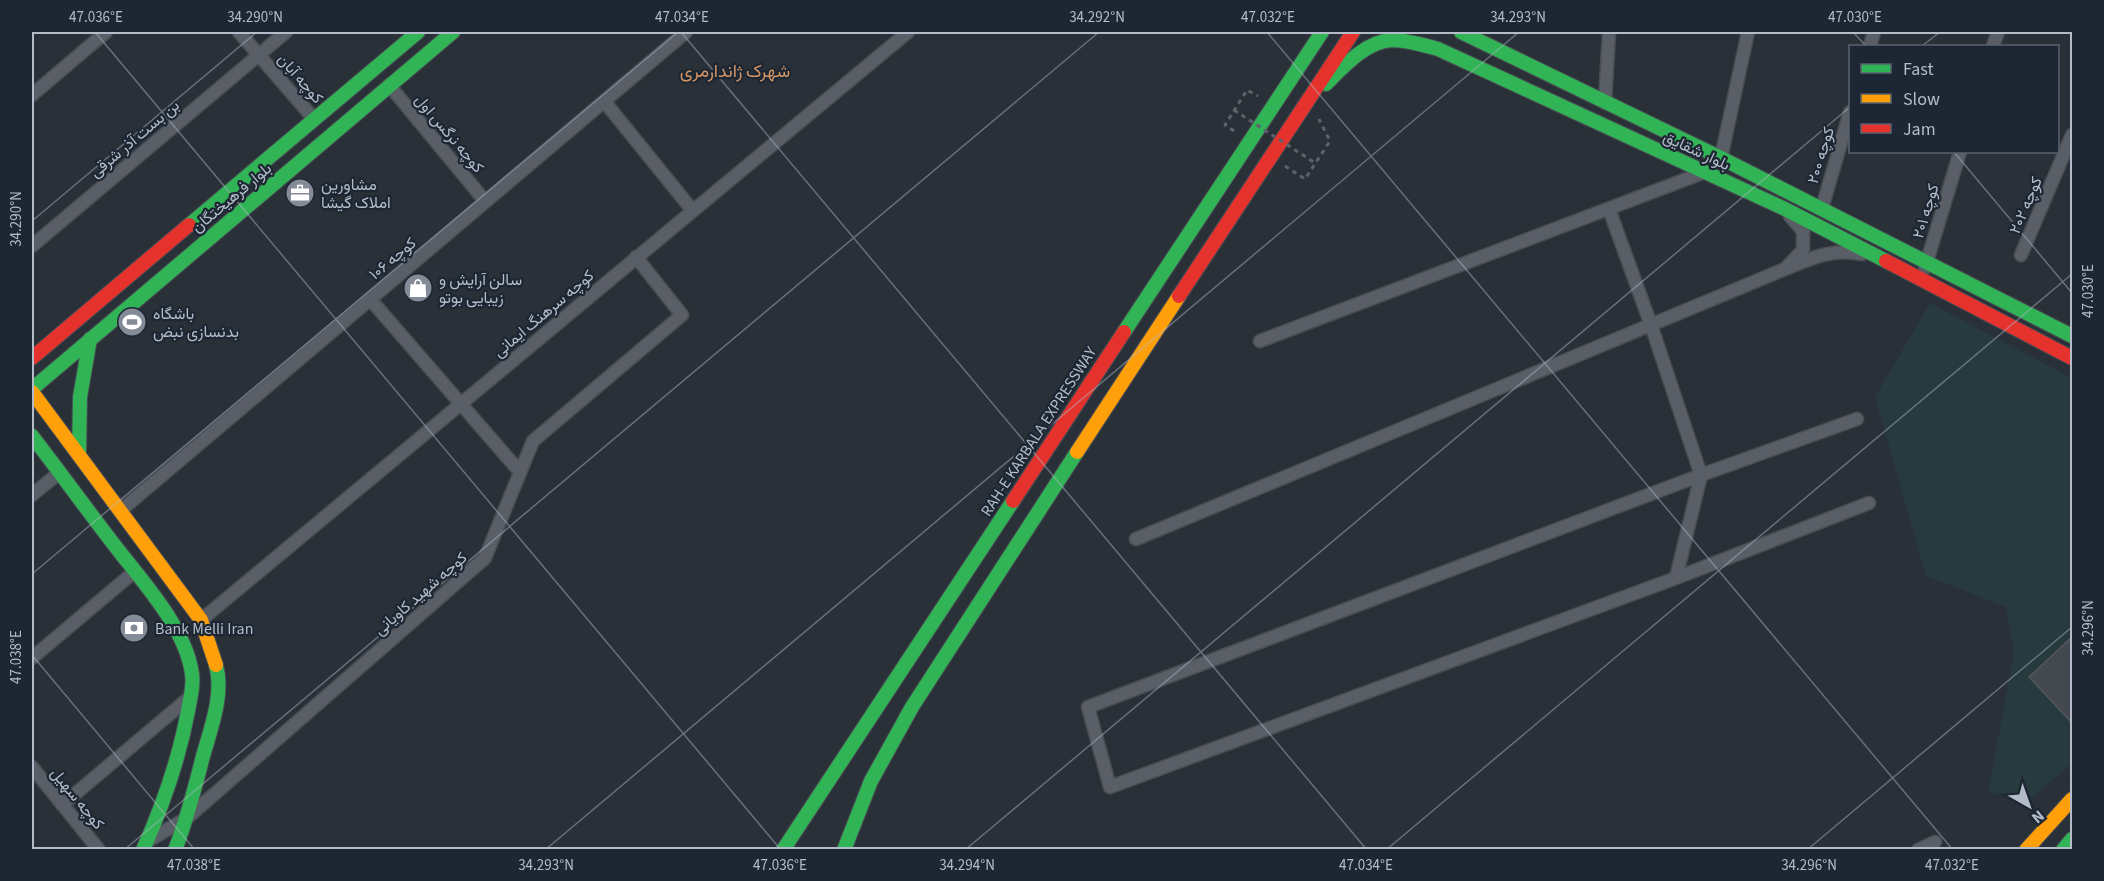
<svg xmlns="http://www.w3.org/2000/svg" width="2104" height="881" viewBox="0 0 2104 881" font-family="'Source Sans 3',Vazirmatn,sans-serif">
  <style>
    .green { fill: #273a3e }
    .building { fill: #444950; stroke: #52575f; stroke-width: 1.5 }
    .lines { fill: none; stroke-linecap: round; stroke-linejoin: round }
    .street-casing { stroke: #484c53; stroke-width: 15 }
    .fast-casing { stroke: #484c53; stroke-width: 16 }
    .slow-casing { stroke: #484c53; stroke-width: 16 }
    .jam-casing { stroke: #484c53; stroke-width: 16 }
    .path { stroke: #5d636a; stroke-width: 3; stroke-dasharray: 4.5 4.5; stroke-linecap: butt }
    .street { stroke: #5a5e66; stroke-width: 12 }
    .fast { stroke: #30b455; stroke-width: 14 }
    .slow { stroke: #ff9f0a; stroke-width: 14 }
    .jam { stroke: #e5322d; stroke-width: 14 }
    .path-bridge { stroke: #5d636a; stroke-width: 3; stroke-dasharray: 4.5 4.5; stroke-linecap: butt }
    .ticks { fill: none; stroke: #b4bcc9; stroke-width: 1.5; stroke-opacity: 0.45 }
    .labels { text-anchor: middle; stroke-width: 4.5; stroke-linejoin: round; paint-order: stroke }
    .street-label { font-size: 16px; fill: #b4bcc9; stroke: #1d2633 }
    .poi-label { font-size: 16px; fill: #b4bcc9; stroke: #1d2633; text-anchor: start }
    .neighbourhood-label { font-size: 18px; fill: #d59563; stroke: #1d2633 }
    .neatline { fill: none; stroke: #b4bcc9; stroke-width: 2 }
    .ticks-label { font-size: 15px; text-anchor: middle; fill: #b4bcc9 }
  </style>
  <rect width="100%" height="100%" fill="#2a3038"/>
  <!-- green -->
  <path class="green" d="M 1930,303 L 2072,378 L 2072,763 L 2033,797 L 1988,793 L 2014,653 L 2006,607 L 1926,576 L 1875,397 Z"/>
  <!-- building -->
  <path class="building" d="M 2073,636 L 2073,724 L 2029,677 Z"/>
  <g class="lines">
    <!-- street casing -->
    <g class="street-casing">
      <path id="street" d="M 239,32 L 314,119
        M 1870,46 L 1874,32
        M 1993,46 L 1998,32
        M 389,85 L 485,201
        M 32,95 L 106,32
        M 604,101 L 693,211
        M 1605,103 L 1609,32
        M 1721,158 L 1748,32
        M 1822,208 L 1850,112
        M 1609,209 L 1651,325 L 1701,475 L 1676,578
        M 1790,216 L 1803,231 L 1803,250 L 1785,269 C 1812,258 1832,248 1862,254
        M 32,246 L 286,32
        M 2021,255 L 2072,135
        M 1925,268 L 1960,152
        M 370,299 L 520,472
        M 1260,341 L 1705,172
        M 1857,419 L 1701,475 L 1088,707 L 1110,787 L 1676,578 L 1869,503
        M 32,495 L 60,472
        M 120,511 L 686,32
        M 1136,539 L 1785,269
        M 201,620 L 908,32
        M 32,658 L 134,572
        M 32,767 L 99,850
        M 62,805 L 190,697
        M 148,841 L 187,818 L 485,558 L 533,441 L 682,315 L 636,257
        M 1918,850 L 1935,842"/>
    </g>
    <!-- fast casing -->
    <g class="fast-casing">
      <path id="fast" d="M 1461,32 L 1721,158 L 2072,336
        M 1326,84 C 1343,67 1366,41 1392,40 C 1407,40 1423,45 1438,49 L 1783,208 L 1886,261
        M 189,225 L 418,32
        M 1124,332 L 1322,32
        M 32,389 L 453,32
        M 32,436 C 59,471 85,507 112,542 C 140,579 186,627 192,674 C 194,686 190,699 188,711 C 179,759 163,805 143,850
        M 79,455 L 80,397 L 90,339
        M 175,850 C 187,819 195,788 203,756 C 211,728 224,694 216,665
        M 783,850 L 1013,501
        M 844,850 L 871,781 L 912,707 L 1077,452
        M 2063,850 L 2072,839"/>
    </g>
    <!-- slow casing -->
    <g class="slow-casing">
      <path id="slow" d="M 32,392 L 201,620 L 216,665
        M 1077,452 L 1179,296
        M 2026,850 L 2072,799"/>
    </g>
    <!-- jam casing -->
    <g class="jam-casing">
      <path id="jam" d="M 1886,261 L 2072,358
        M 1179,296 L 1353,32
        M 32,358 L 189,225
        M 1013,501 L 1124,332"/>
    </g>
    <!-- path -->
    <path class="path" d="M 1234,131 L 1225,125 L 1247,90 L 1258,96
      M 1285,166 L 1305,179 L 1330,141 L 1319,119"/>
    <!-- street -->
    <use href="#street" class="street"/>
    <!-- fast -->
    <use href="#fast" class="fast"/>
    <!-- slow -->
    <use href="#slow" class="slow"/>
    <!-- jam -->
    <use href="#jam" class="jam"/>
    <!-- path-bridge -->
    <path class="path-bridge" d="M 1234,110 L 1315,163"/>
  </g>
  <!-- ticks -->
  <path class="ticks" d="M 95,32 L 781,850M 681,32 L 1367,850M 1267,32 L 1953,850M 1853,32 L 1866,46M 1922,46 L 1940,32M 1954,152 L 2072,293M 32,221 L 257,32M 32,574 L 678,32M 32,655 L 195,850M 124,850 L 1099,32M 545,850 L 1519,32M 965,850 L 1850,107M 1386,850 L 2072,274M 1807,850 L 2072,627"/>
  <!-- icons -->
  <defs>
    <g id="office-disc" transform="scale(1.5)"><circle r="9.5" fill="#848b96" stroke="#1d2633"/><path d="M-6-3h4V-5.5h4V-3h4V5H-6ZM-1-4.5V-3h2v-1.5ZM-6 0V1H6V0Z" fill="#fff"/></g>
    <g id="shop-disc" transform="scale(1.5)"><circle r="9.5" fill="#848b96" stroke="#1d2633"/><path d="M-5-2.5h2.3a2.7 3.5 0 0 1 5.4 0H5L5.5 6h-11ZM-1.5-2.5h3a1.5 2.3 0 0 0-3 0Z" fill="#fff"/></g>
    <g id="stadium-disc" transform="scale(1.5)"><circle r="9.5" fill="#848b96" stroke="#1d2633"/><path d="M0-5a6.5 5 0 1 0 0 10a6.5 5 0 1 0 0-10ZM-3.5-1.8h7v3.6h-7Z" fill="#fff"/></g>
    <g id="bank-disc" transform="scale(1.5)"><circle r="9.5" fill="#848b96" stroke="#1d2633"/><path d="M-6-4H6V4H-6ZM0-2.3a2.3 2.3 0 1 0 0 4.6a2.3 2.3 0 1 0 0-4.6Z" fill="#fff"/></g>
  </defs>
  <g fill-rule="evenodd">
    <use href="#office-disc" x="300" y="193"/>
    <use href="#shop-disc" x="418" y="288"/>
    <use href="#stadium-disc" x="132" y="322"/>
    <use href="#bank-disc" x="134" y="628"/>
  </g>
  <g class="labels">
    <!-- street labels -->
    <g class="street-label">
      <text transform="translate(301 78) rotate(49)" y="6">کوچه آبان</text>
      <text transform="translate(450 133) rotate(50)" y="6">کوچه نرگس اول</text>
      <text transform="translate(134 138) rotate(-40)" y="6">بن بست آذر شرقی</text>
      <text transform="translate(1697 150) rotate(25)" y="6">بلوار شقایق</text>
      <text transform="translate(1820 155) rotate(-73)" y="6">کوچه ۲۰۰</text>
      <text transform="translate(231 197) rotate(-40)" y="6">بلوار فرهیختگان</text>
      <text transform="translate(2025 205) rotate(-67)" y="6">کوچه ۲۰۲</text>
      <text transform="translate(1925 211) rotate(-73)" y="6">کوچه ۲۰۱</text>
      <text transform="translate(392 258) rotate(-40)" y="6">کوچه ۱۰۶</text>
      <text transform="translate(543 313) rotate(-40)" y="6">کوچه سرهنگ ایمانی</text>
      <text transform="translate(1038 431) rotate(-57)" y="6">RAH-E KARBALA EXPRESSWAY</text>
      <text transform="translate(420 593) rotate(-41)" y="6">کوچه شهید کاویانی</text>
      <text transform="translate(78 798) rotate(51)" y="6">کوچه سهیل</text>
    </g>
    <!-- poi labels -->
    <g class="poi-label">
      <text x="321" y="190">مشاورین<tspan x="321" dy="18">املاک گیشا</tspan></text>
      <text x="439" y="285">سالن آرایش و<tspan x="439" dy="18">زیبایی بوتو</tspan></text>
      <text x="153" y="319">باشگاه<tspan x="153" dy="18">بدنسازی نبض</tspan></text>
      <text x="155" y="634">Bank Melli Iran</text>
    </g>
    <!-- neighbourhood labels -->
    <g class="neighbourhood-label">
      <text x="735" y="77">شهرک ژاندارمری</text>
    </g>
  </g>
  <!-- border -->
  <rect width="2104" height="881" fill="none" stroke="#1d2633" stroke-width="66"/>
  <!-- legend -->
  <rect x="1849" y="45" width="210" height="108" fill="#1d2633" stroke="#59626f" stroke-width="1.5"/>
  <rect x="1861" y="64" width="30" height="9" fill="#30b455" stroke="#59626f" stroke-width="1.5"/>
  <text x="1903" y="75" font-size="18" fill="#b4bcc9">Fast</text>
  <rect x="1861" y="94" width="30" height="9" fill="#ff9f0a" stroke="#59626f" stroke-width="1.5"/>
  <text x="1903" y="105" font-size="18" fill="#b4bcc9">Slow</text>
  <rect x="1861" y="124" width="30" height="9" fill="#e5322d" stroke="#59626f" stroke-width="1.5"/>
  <text x="1903" y="135" font-size="18" fill="#b4bcc9">Jam</text>
  <!-- north arrow -->
  <g transform="translate(2029 806) rotate(140)" stroke="#1d2633" stroke-width="4.5" paint-order="stroke">
  <path d="M0-4.5L10 22L0 15L-10 22Z" fill="#b4bcc9"/>
  <text y="-9" font-size="16" font-weight="bold" text-anchor="middle" fill="#b4bcc9">N</text>
  </g>
  <rect x="33" y="33" width="2038" height="815" class="neatline"/>
  <g class="ticks-label">
    <text x="96" y="22">47.036°E</text>
    <text x="255" y="22">34.290°N</text>
    <text x="682" y="22">47.034°E</text>
    <text x="1097" y="22">34.292°N</text>
    <text x="1268" y="22">47.032°E</text>
    <text x="1518" y="22">34.293°N</text>
    <text x="1855" y="22">47.030°E</text>
    <text transform="translate(16 219) rotate(-90)" y="5">34.290°N</text>
    <text transform="translate(2088 291) rotate(-90)" y="5">47.030°E</text>
    <text transform="translate(2088 628) rotate(-90)" y="5">34.296°N</text>
    <text transform="translate(16 657) rotate(-90)" y="5">47.038°E</text>
    <text x="194" y="870">47.038°E</text>
    <text x="546" y="870">34.293°N</text>
    <text x="780" y="870">47.036°E</text>
    <text x="967" y="870">34.294°N</text>
    <text x="1366" y="870">47.034°E</text>
    <text x="1809" y="870">34.296°N</text>
    <text x="1952" y="870">47.032°E</text>
  </g>
</svg>
